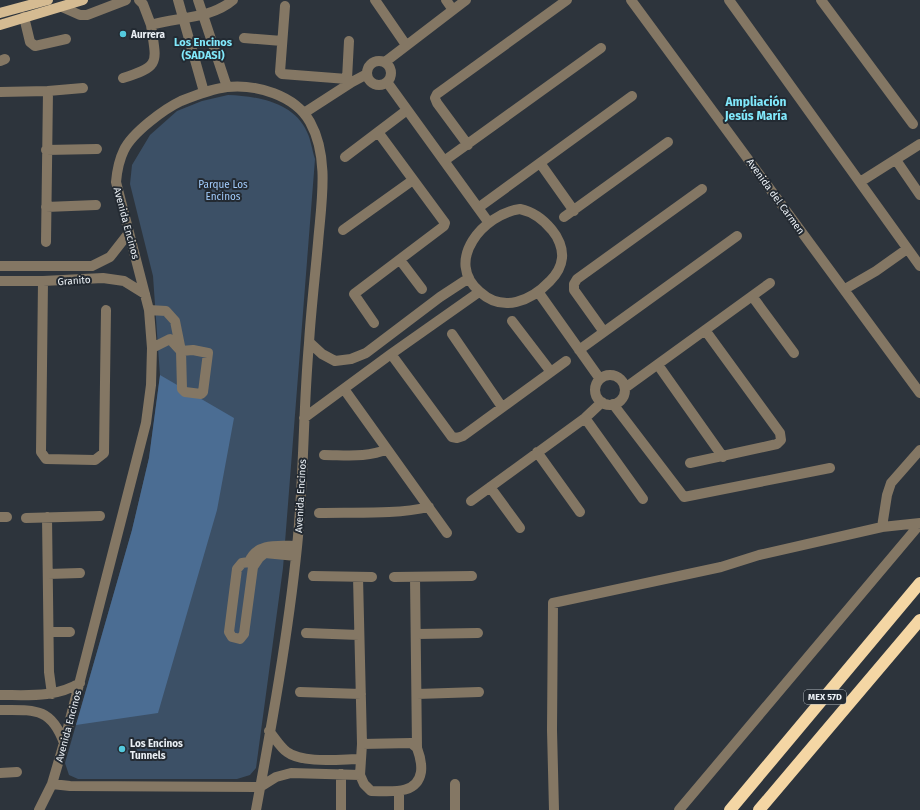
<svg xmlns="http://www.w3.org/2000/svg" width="920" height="810" viewBox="0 0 920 810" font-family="'Fira Sans',sans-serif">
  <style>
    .green { fill: #3c5066 }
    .forest { fill: #4b6d93 }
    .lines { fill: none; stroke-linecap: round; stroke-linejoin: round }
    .minor { stroke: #847764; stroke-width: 10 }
    .major { stroke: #d5bb92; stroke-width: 10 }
    .highway { stroke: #f4d6a4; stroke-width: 12 }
    .poi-dot { fill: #54cade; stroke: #232a32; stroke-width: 1.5 }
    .labels { text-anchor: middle; stroke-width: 4; stroke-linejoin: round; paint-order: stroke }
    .shield { fill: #232a32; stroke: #afb5ba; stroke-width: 1 }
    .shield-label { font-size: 9px; font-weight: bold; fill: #ebf0f5 }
    .poi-label { font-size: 10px; font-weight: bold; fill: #ebf0f5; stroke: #232a32; text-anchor: start }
    .park-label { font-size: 10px; fill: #a3ceff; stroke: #232a32 }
    .street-label { font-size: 10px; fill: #ebf0f5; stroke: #232a32 }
    .neighbourhood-label { font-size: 11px; font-weight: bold; fill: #81e9fc; stroke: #232a32 }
    .quarter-label { font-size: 12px; font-weight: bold; fill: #81e9fc; stroke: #232a32 }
  </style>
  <rect width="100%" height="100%" fill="#2d343c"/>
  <!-- green -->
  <path class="green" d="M 228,95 C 257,96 294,102 307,132 C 311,140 312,150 315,159 L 283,568 L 256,768 L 250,775 L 237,779 L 78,779 L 69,775 L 65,763 L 132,530 L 149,458 L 160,376 L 153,276 L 130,184 L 132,165 L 150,135 L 177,111 L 202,101 Z"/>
  <!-- forest -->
  <path class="forest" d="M 160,375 L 234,418 L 217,510 L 158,713 L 76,725 L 132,530 L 149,458 Z"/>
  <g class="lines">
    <!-- minor -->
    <path class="minor" d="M 139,0 L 143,4 L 151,25 C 177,17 211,19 233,0
      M 178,0 L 204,92
      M 198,0 L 227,87
      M 375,0 L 406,45
      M 446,0 L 453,10
      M 631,0 L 920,393
      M 729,0 L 920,266
      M 821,0 L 913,124
      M 285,6 L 280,72 L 282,74 L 347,79 L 352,82
      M 62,7 L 80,15 L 87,15 L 126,0
      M 24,17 L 30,42 L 35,46 L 66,39
      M 244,38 L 282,41
      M367 73a12 12 0 1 1 24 0a12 12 0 1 1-24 0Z
      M 0,61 L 5,59
      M 385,62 L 466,0
      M 123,78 C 162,66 156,62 151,25
      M 347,79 L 349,41
      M 387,82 L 489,223
      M 48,91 L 83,88
      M 0,92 L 48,91 L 46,242
      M 304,113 L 352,82 L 367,74
      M 468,145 L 437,103 L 435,98 L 437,94 L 567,0
      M 46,150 L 97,149
      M 345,157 L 407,110
      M 896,160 L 920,195
      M 444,161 L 601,48
      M 540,163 L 574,211
      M 860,182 L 920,144
      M 46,207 L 96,205
      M 478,208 L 632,96
      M 520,209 C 534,212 543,219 552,230 C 558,237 563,248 562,258 C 561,268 556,275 550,281 C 531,301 503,313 480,292 C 443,261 484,214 520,209 Z
      M 564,217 L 668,142
      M 343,230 L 413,180
      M 400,260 L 422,289
      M 0,266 L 92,266 L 110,257 L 128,234
      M 0,281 L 43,281 L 103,278 L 124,281 L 145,294
      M 43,281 L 41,452 L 46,459 L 95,460 L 104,453 L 106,310
      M 845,289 L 876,271 L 907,249
      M 539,293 L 600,379
      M 752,296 L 794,353
      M 149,310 L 166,311 L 175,321 L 181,351 L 170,339 L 152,348
      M 512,321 L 551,372
      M 374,323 L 354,294 L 444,226 L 445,223 L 378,132
      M 604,332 L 574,290 L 574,284 L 577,279 L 702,189
      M 452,334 L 502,407
      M 309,342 L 322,354 L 335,361 L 351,359 L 366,353 L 440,297 L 469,278
      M 193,350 L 208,353 L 203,392 L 201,394 L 185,392 L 182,389 L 181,351 Z
      M 579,350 L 737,236
      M 391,354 L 452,437 L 457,438 L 463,436 L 566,361
      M 658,365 L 723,457
      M595 390a15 15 0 1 1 30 0a15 15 0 1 1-30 0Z
      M 625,388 L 770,283
      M 344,389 L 447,533
      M 613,404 L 684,497 L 830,468
      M 304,418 L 391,354 L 479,292
      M 585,418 L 643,499
      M 537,452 L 580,512
      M 324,455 C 345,455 368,458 387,449
      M 690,463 L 777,444 L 781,440 L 780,433 L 705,330
      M 490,487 L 520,528
      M 471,501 L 585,418 L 602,402
      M 319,513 C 355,512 394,515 429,507
      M 0,517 L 7,517
      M 47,517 L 49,672 L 52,694
      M 26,518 L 100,516
      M 882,527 L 887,495 L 891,483 L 920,450
      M 249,562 L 242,563 L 237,569 L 229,632 L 232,637 L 240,639 L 244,634 L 253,567 L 259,558 L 265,553 L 296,556
      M 249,562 C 257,542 279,546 297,546
      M 48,574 L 80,573
      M 313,576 L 372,577
      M 358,577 L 362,744 L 360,775 L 364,784 L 371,791 C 389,791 417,796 421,772 C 422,764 420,756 417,748 L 415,577
      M 394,577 L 472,576
      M 49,632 L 70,632
      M 306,633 L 359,635
      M 417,634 L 478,633
      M 300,692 L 361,694
      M 417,694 L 479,692
      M 0,695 C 28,695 55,698 80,683
      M 0,710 C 34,710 51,707 64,743
      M 269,731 C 275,738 280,747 287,752 C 303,764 342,759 361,759
      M 362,744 L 411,743 L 417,748
      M 0,773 L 17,772
      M 341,774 L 341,810
      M 52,784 L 70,786 L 260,787 L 276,777 L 291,773 L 360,775
      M 39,810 L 52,784 L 64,743 L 146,423 L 151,385 L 152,348 L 149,310 L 116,182 C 117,171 119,160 124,150 C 132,133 164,109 181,101 C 196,95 211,89 227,87 C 256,84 295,95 310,122 C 330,158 321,204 318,243 C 315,277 311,310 309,343 C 303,411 304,479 297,547 C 288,635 272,723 256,810
      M 399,810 L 399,791
      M 455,810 L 455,784
      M 554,810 L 552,730 L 553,603 L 721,567 L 759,555 L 882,527 L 920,523
      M 679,810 L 920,524"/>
    <!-- major -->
    <path class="major" d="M 0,13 L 48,0
      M 0,25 L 83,0"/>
    <!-- highway -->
    <path class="highway" d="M 730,810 L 920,583
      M 759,810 L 920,620"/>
  </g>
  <!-- markers -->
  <g class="poi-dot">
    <circle cx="123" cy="34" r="4"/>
    <circle cx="122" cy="749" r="4"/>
  </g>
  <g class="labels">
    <!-- shield labels -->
    <rect class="shield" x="804" y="690" width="42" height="14" rx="3"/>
    <g class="shield-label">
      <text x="825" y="700">MEX 57D</text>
    </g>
    <!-- poi labels -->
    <g class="poi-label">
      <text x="131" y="38">Aurrera</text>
      <text x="130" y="747">Los Encinos<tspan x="130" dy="12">Tunnels</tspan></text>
    </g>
    <!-- park labels -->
    <g class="park-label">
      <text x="223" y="188">Parque Los<tspan x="223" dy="12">Encinos</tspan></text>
    </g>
    <!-- street labels -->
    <g class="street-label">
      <text transform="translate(776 196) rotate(54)" y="4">Avenida del Carmen</text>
      <text transform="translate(127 223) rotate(75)" y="4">Avenida Encinos</text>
      <text transform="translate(74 280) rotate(-4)" y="4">Granito</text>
      <text transform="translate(300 496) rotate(-87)" y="4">Avenida Encinos</text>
      <text transform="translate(68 726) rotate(-75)" y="4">Avenida Encinos</text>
    </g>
    <!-- neighbourhood labels -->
    <g class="neighbourhood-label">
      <text x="203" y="46">Los Encinos<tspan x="203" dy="13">(SADASI)</tspan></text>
    </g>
    <!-- quarter labels -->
    <g class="quarter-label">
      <text x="756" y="106">Ampliación<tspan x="756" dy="14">Jesús María</tspan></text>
    </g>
  </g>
</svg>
